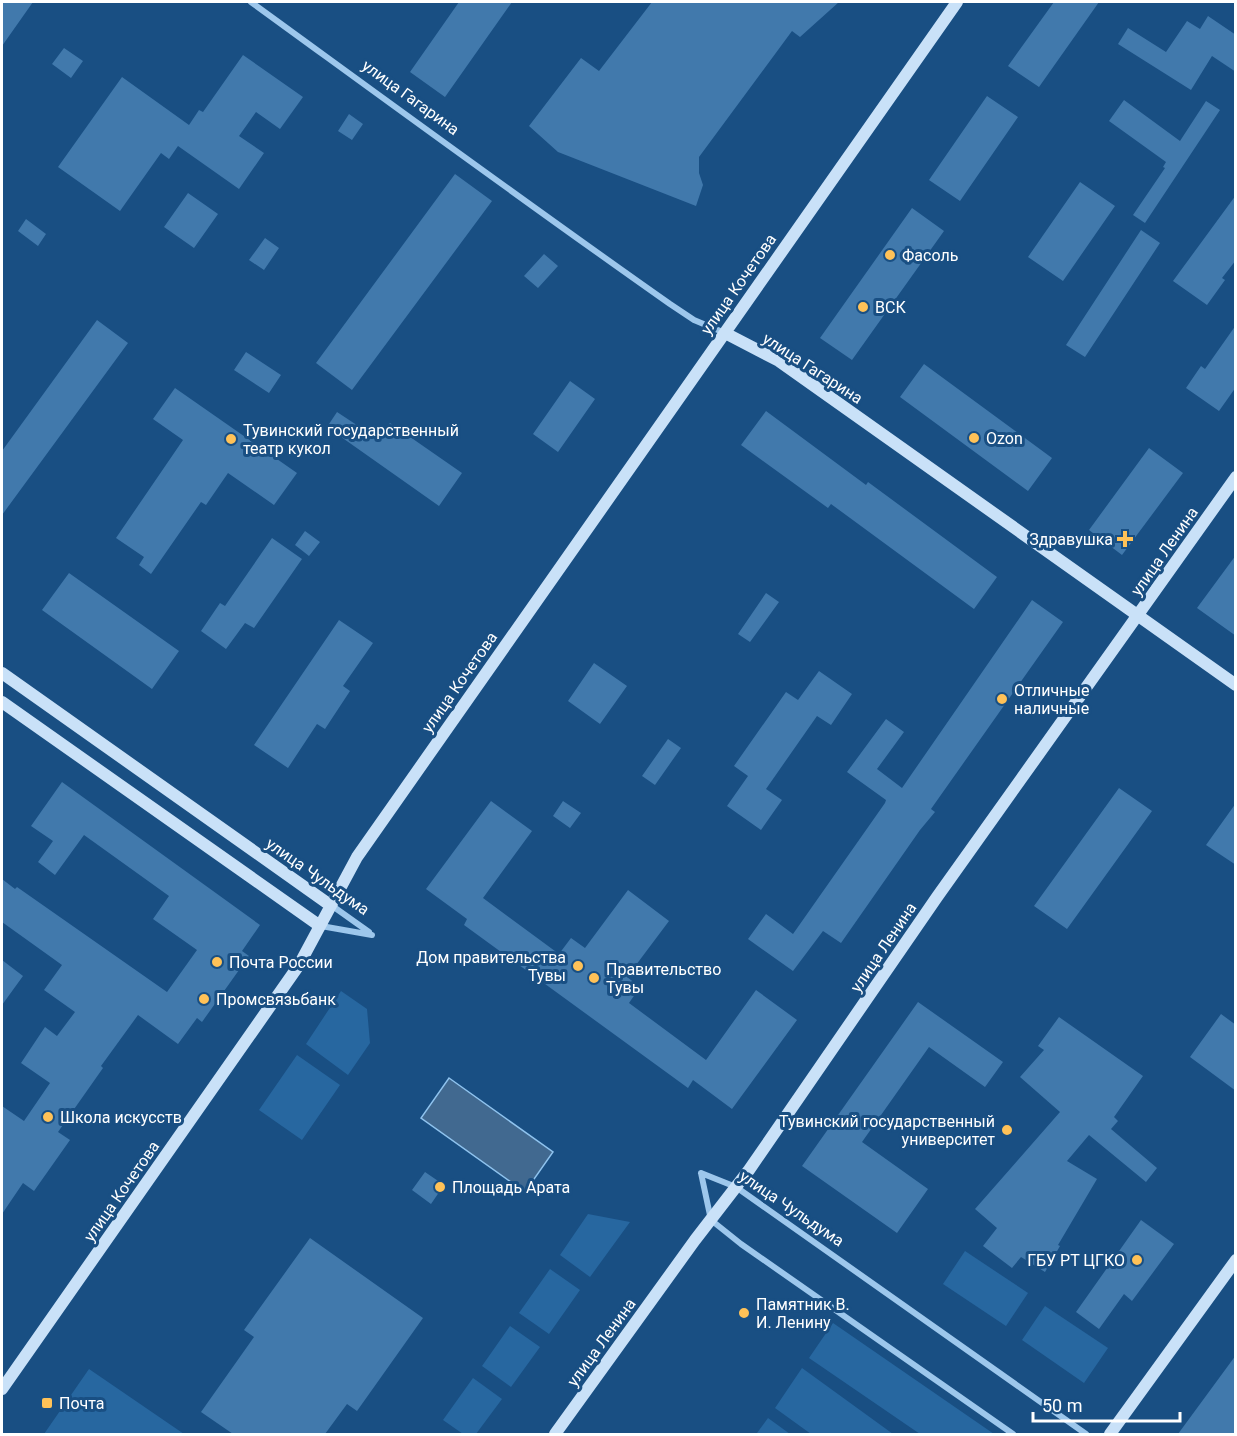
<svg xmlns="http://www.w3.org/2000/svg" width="1237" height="1436" viewBox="0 0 1237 1436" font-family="Roboto,sans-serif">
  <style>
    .green { fill: #2767a0 }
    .water { fill: #416990; stroke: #8fc3ee; stroke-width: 1.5 }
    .building { fill: #4179ac }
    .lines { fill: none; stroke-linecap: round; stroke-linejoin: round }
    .street { stroke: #9dc7ec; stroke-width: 6 }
    .secondary { stroke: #c9e1f8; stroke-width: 12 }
    .poi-dot { fill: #ffc258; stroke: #194f83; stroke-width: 2 }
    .labels { text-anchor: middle; stroke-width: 6; stroke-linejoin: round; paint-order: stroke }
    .street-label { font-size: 16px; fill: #fff; stroke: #194f83 }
    .poi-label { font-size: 16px; fill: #fff; stroke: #194f83; text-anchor: start }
  </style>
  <rect width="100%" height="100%" fill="#194f83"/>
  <!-- green -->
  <path class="green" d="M 341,991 L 367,1009 L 370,1043 L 348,1075 L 306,1044 Z
    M 297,1055 L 340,1085 L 302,1140 L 259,1110 Z
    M 588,1214 L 630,1222 L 590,1277 L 560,1255 Z
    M 965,1251 L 1028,1293 L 1006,1326 L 943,1284 Z
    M 550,1269 L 580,1290 L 549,1334 L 519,1313 Z
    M 1045,1306 L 1108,1348 L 1084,1383 L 1022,1340 Z
    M 833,1323 L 994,1434 L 920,1434 L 809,1358 Z
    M 510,1326 L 540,1347 L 511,1387 L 482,1366 Z
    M 802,1368 L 893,1434 L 811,1434 L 775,1408 Z
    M 89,1369 L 184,1434 L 44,1434 Z
    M 473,1378 L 502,1399 L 476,1434 L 463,1434 L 443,1420 Z
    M 768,1418 L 790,1434 L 759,1434 L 757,1433 Z"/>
  <!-- water -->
  <path class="water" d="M 449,1078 L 553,1152 L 525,1192 L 421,1118 Z"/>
  <!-- building -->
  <path class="building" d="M 2,2 L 33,2 L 2,46 Z
    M 459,2 L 512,2 L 445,97 L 410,72 Z
    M 652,2 L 839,2 L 800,37 L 792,31 L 699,157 L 699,173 L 703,185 L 696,206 L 558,152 L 529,126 L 581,58 L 599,71 Z
    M 1054,2 L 1099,2 L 1039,87 L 1008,66 Z
    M 1208,16 L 1236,35 L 1236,72 L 1212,56 L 1191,90 L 1118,44 L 1128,28 L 1166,52 L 1187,21 L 1200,29 Z
    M 64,48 L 83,61 L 71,78 L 52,64 Z
    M 243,55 L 303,97 L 280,129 L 256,112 L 239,136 L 264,153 L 239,189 L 178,146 L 169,159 L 161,153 L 120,211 L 58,167 L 122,77 L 189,125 L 199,110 L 203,112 Z
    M 987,96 L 1018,117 L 960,201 L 929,180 Z
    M 1124,100 L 1180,141 L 1206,101 L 1220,110 L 1145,223 L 1133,215 L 1165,168 L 1163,167 L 1166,162 L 1109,121 Z
    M 349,114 L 363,124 L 352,140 L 338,131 Z
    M 455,174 L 492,201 L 352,390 L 316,363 Z
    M 1080,182 L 1115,206 L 1063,281 L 1028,257 Z
    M 188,193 L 218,214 L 194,248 L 164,227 Z
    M 1236,195 L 1236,260 L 1222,278 L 1225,280 L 1207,305 L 1173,281 Z
    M 912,208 L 944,231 L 852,360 L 820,338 Z
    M 26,219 L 46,234 L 38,246 L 18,231 Z
    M 1141,230 L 1160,243 L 1085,357 L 1066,345 Z
    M 265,238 L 279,248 L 264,270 L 249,260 Z
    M 544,254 L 558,266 L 538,288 L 524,276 Z
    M 97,320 L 128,343 L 2,515 L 2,451 Z
    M 1236,325 L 1236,387 L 1219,411 L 1186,388 L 1201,366 L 1205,369 Z
    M 246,352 L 281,375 L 269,393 L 234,370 Z
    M 924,364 L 1052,458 L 1028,491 L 900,397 Z
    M 570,381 L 595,399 L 558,452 L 533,434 Z
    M 175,388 L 297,473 L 274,505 L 228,473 L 206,505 L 201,502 L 151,574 L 139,565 L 144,557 L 116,538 L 183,440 L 153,419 Z
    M 766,411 L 866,485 L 868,482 L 997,577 L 974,609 L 831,504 L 828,508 L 741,445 Z
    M 337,412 L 378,439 L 390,423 L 462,473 L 439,506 L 327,427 Z
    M 1149,448 L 1183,473 L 1122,555 L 1089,530 Z
    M 305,531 L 320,542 L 309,556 L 295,545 Z
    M 272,538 L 302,559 L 254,628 L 245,623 L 226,649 L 201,631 L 220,603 L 225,606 Z
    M 1236,555 L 1236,636 L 1197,608 Z
    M 69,573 L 179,651 L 152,689 L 42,610 Z
    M 766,593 L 779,602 L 750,642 L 738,634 Z
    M 1032,600 L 1063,622 L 931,809 L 935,812 L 920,830 L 841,943 L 823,931 L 793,971 L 748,939 L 766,914 L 793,934 L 885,803 L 886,800 L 847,772 L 886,719 L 904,732 L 877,769 L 902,788 Z
    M 339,620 L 373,643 L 343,686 L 350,691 L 325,729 L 317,724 L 288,768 L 254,745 Z
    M 594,663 L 627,686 L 600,724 L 568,701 Z
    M 819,671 L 852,694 L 831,725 L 817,716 L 766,789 L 782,800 L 761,830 L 727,806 L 748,776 L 734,766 L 786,692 L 798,700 Z
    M 668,739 L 681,748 L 655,785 L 642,776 Z
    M 62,782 L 260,925 L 242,951 L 249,956 L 202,1022 L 197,1018 L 178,1044 L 138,1015 L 101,1066 L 103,1068 L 58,1132 L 70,1140 L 34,1191 L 23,1183 L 2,1214 L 2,1106 L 24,1121 L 50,1083 L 21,1063 L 45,1027 L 57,1036 L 75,1012 L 44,990 L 62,965 L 2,922 L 2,879 L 15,889 L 17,887 L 167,992 L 197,950 L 153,919 L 169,896 L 84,835 L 55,875 L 38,862 L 53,841 L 31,826 Z
    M 1119,788 L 1152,811 L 1067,929 L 1034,906 Z
    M 491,801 L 532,831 L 483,898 L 559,954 L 571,938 L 585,948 L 628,890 L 669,921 L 627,977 L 640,987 L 629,1003 L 706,1060 L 756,990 L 797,1020 L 732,1109 L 693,1080 L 688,1088 L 464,925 L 467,919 L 426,889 Z
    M 563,801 L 581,813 L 570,828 L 553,816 Z
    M 1236,803 L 1236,865 L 1206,845 Z
    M 2,960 L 23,976 L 2,1005 Z
    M 918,1002 L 1003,1062 L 985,1087 L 929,1047 L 862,1142 L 928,1189 L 897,1233 L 802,1166 Z
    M 1221,1014 L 1236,1025 L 1236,1091 L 1190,1057 Z
    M 1059,1017 L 1143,1076 L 1114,1117 L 1118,1121 L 1111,1129 L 1157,1168 L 1146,1182 L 1089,1135 L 1067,1161 L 1097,1179 L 1058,1245 L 1060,1246 L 1045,1272 L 1021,1257 L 1012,1268 L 983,1246 L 997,1228 L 975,1209 L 1060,1112 L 1020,1077 L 1044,1050 L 1038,1046 Z
    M 425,1172 L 444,1185 L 431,1204 L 412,1190 Z
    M 1141,1220 L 1174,1244 L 1132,1301 L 1124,1294 L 1099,1329 L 1076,1312 Z
    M 310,1238 L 423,1318 L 357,1411 L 347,1404 L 325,1434 L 233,1434 L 201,1412 L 254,1337 L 244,1330 Z
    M 1236,1355 L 1236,1434 L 1178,1434 Z"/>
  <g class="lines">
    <!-- street -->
    <path class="street" d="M 251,2 C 390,103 529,205 670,304 L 694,320 L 725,333
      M 331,905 L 369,932
      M 321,926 L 372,935
      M 701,1173 L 736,1187 L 1086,1434
      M 701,1173 L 711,1220 L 741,1244 L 1013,1434"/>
    <!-- secondary -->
    <path class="secondary" d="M 725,333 L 779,361 L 1236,685
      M 2,673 L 330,905
      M 2,702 L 320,926
      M 2,1389 L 299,965 L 357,857 L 957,2
      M 555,1434 L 695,1240 L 749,1170 L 937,897 L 1236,477
      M 1110,1434 L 1236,1260"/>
  </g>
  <!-- markers -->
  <g class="poi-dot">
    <circle cx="890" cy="255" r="6"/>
    <circle cx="863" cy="307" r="6"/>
    <circle cx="974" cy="438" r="6"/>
    <circle cx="231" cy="439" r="6"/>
    <path d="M1122 530h6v6h6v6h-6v6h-6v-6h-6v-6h6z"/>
    <circle cx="1002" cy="699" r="6"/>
    <circle cx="217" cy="962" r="6"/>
    <circle cx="578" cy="966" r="6"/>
    <circle cx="594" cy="978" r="6"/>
    <circle cx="204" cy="999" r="6"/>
    <circle cx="48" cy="1117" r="6"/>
    <circle cx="1007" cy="1130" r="6"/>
    <circle cx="440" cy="1187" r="6"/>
    <circle cx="1137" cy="1260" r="6"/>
    <circle cx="744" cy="1313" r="6"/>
    <rect x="41" y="1397" width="12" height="12" rx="3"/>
  </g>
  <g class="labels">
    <!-- street labels -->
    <g class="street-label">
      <text transform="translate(411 97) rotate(36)" y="6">улица Гагарина</text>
      <text transform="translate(738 284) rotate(-55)" y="6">улица Кочетова</text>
      <text transform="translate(813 368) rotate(33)" y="6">улица Гагарина</text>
      <text transform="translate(1164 551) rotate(-55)" y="6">улица Ленина</text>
      <text transform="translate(459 682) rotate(-55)" y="6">улица Кочетова</text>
      <text transform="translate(318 876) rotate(35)" y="6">улица Чульдума</text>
      <text transform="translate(883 947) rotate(-56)" y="6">улица Ленина</text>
      <text transform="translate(121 1191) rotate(-55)" y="6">улица Кочетова</text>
      <text transform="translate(792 1208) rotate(34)" y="6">улица Чульдума</text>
      <text transform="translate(601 1342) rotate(-54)" y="6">улица Ленина</text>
    </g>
    <!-- poi labels -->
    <g class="poi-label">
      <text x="902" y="261">Фасоль</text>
      <text x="875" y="313">ВСК</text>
      <text x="243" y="436">Тувинский государственный<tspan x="243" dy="18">театр кукол</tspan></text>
      <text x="986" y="444">Ozon</text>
      <text x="1113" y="545" text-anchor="end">Здравушка</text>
      <text x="1014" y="696">Отличные<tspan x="1014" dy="18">наличные</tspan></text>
      <text x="566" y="963" text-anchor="end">Дом правительства<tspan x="566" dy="18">Тувы</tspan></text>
      <text x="229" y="968">Почта России</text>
      <text x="606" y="975">Правительство<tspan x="606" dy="18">Тувы</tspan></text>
      <text x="216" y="1005">Промсвязьбанк</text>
      <text x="60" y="1123">Школа искусств</text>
      <text x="995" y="1127" text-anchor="end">Тувинский государственный<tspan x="995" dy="18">университет</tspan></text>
      <text x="452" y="1193">Площадь Арата</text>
      <text x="1125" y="1266" text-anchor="end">ГБУ РТ ЦГКО</text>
      <text x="756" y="1310">Памятник В.<tspan x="756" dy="18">И. Ленину</tspan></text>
      <text x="59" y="1409">Почта</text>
    </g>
  </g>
  <!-- border -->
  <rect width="1237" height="1436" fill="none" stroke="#ffffff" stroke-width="6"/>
  <!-- scale -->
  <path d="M1033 1412v9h147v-9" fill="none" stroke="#ffffff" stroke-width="3"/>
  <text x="1042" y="1412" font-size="18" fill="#ffffff" stroke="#194f83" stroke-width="4.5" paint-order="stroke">50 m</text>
</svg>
